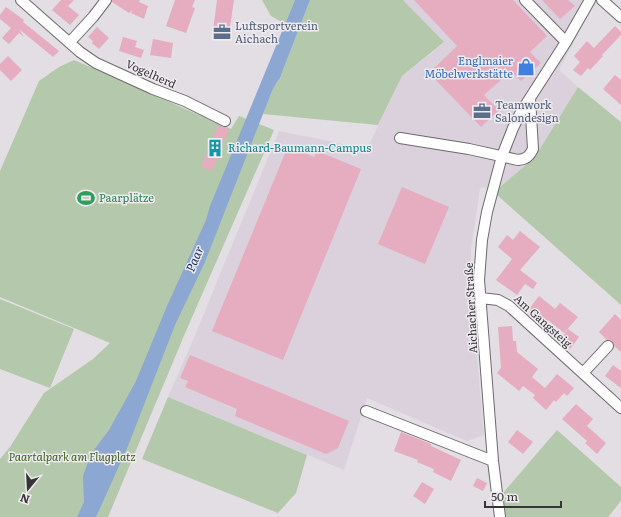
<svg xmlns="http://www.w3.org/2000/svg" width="621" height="517" viewBox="0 0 621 517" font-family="Literata,serif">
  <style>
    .built { fill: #dad1dc }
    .green { fill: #b4c8ab }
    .water { fill: #8ba7d2 }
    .building { fill: #e5adbf }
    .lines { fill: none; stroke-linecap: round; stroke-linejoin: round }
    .minor-casing { stroke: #6d696d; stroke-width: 12 }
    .minor { stroke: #fff; stroke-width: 10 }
    .labels { text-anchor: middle; stroke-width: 3; stroke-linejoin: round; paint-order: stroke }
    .service-label { font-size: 11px; fill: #4e5e75; stroke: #efebf0; text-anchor: start }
    .shop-label { font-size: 11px; fill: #366cbe; stroke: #efebf0; text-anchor: end }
    .street-label { font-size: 11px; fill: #363437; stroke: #efebf0 }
    .culture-label { font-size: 11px; fill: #0d838f; stroke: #efebf0; text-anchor: start }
    .leisure-label { font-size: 11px; fill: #27864d; stroke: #efebf0; text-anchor: start }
    .park-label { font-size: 11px; font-style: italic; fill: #396024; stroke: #efebf0 }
    .water-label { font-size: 12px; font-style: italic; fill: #092b5f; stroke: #efebf0 }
  </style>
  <rect width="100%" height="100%" fill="#e2dee3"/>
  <!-- built -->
  <path class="built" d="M 403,0 L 596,0 L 559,70 L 578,87 L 535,157 L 500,187 L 480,188 L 471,250 L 471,289 L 484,435 L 467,441 L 367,398 L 344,470 L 168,397 L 193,340 L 279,131 L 367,149 L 402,76 L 444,43 Z"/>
  <!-- green -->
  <path class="green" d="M 262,0 L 295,0 L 285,24 L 271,16 Z
    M 310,0 L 403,0 L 444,42 L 402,76 L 378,125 L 263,114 C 269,101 271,89 280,78 Z
    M 74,60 L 231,129 L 239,116 L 274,130 L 186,331 L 108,517 L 0,517 L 0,459 L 10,447 L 44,393 L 93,359 L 110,343 L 0,297 L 0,171 L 39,81 L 59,67 Z
    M 578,87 L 621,122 L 621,305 L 496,194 L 500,187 L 535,157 Z
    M 0,299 L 74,329 L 50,388 L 0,369 Z
    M 168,397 L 307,455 L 296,493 L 278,513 L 142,459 Z
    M 557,430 L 621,487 L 621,501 L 608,517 L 506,517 L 503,493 Z"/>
  <!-- water -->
  <path class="water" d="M 295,0 L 310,0 L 280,78 C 271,89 269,101 263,114 L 205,262 L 175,325 L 128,446 L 96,517 L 77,517 L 84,502 L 83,476 L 91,454 L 109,430 L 136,381 L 167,306 L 206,220 L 210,206 Z"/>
  <!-- building -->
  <path class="building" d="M 61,0 L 74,0 L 68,6 L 79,15 L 70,25 L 52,10 Z
    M 112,0 L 140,0 L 139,2 L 148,6 L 144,19 L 131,13 L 132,10 L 129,13 L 112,2 Z
    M 175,0 L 195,0 L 192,7 L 195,8 L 186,33 L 166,26 Z
    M 217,0 L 234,0 L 228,40 L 212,38 Z
    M 414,0 L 513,0 L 547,36 L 530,52 L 541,63 L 521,81 L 511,71 L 484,95 L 499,110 L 481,127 L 429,73 L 457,46 Z
    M 542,0 L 568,0 L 575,6 L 560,19 Z
    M 6,7 L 24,20 L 23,22 L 59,51 L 53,57 L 19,29 L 24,37 L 19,33 L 9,44 L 2,38 L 11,28 L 0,19 L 0,15 Z
    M 615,26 L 621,32 L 621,35 L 602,55 L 603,56 L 590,70 L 588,68 L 581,76 L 573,70 L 580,62 L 574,56 L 587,41 L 594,48 Z
    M 97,27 L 109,38 L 99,49 L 92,43 L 93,41 L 88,37 Z
    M 123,37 L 137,41 L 135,47 L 144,50 L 141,58 L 119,51 Z
    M 153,39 L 173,43 L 171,58 L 150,55 Z
    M 8,56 L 22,70 L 11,81 L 0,70 L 0,64 Z
    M 615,75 L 621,80 L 621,105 L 603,89 Z
    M 218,125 L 229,129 L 212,171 L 201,167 Z
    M 288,146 L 314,157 L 317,151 L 361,169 L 283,360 L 212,331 Z
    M 402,187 L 449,207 L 425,264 L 378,244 Z
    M 520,231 L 540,247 L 520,270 L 537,283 L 533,289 L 525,284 L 517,295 L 496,280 L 512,259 L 498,247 L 507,235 L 513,240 Z
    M 539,296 L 555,309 L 560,303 L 578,317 L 564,333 L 548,320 L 546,323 L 529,309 Z
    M 615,314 L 621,320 L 621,352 L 614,346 L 612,341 L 607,340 L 599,332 Z
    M 512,326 L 513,341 L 516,341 L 517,352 L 538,369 L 532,377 L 545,388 L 557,374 L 574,388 L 567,396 L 564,393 L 556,402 L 554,400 L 546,410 L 533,398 L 535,395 L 523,386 L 519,391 L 497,373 L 501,368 L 498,327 Z
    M 568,329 L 579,337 L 570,349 L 560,340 Z
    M 190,355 L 349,421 L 338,448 L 326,454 L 235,416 L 237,409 L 185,387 L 188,381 L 180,378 Z
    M 613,365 L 621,371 L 621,388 L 605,376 Z
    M 576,404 L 593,419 L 587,426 L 606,443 L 597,454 L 585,443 L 587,441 L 562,419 Z
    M 517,430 L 533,442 L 523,454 L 508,442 Z
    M 401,432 L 431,444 L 431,446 L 461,460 L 451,481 L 433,472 L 434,469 L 417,462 L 418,460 L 394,451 Z
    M 477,478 L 487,483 L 483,491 L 473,486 Z
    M 422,482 L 434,489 L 425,504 L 413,496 Z"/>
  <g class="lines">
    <!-- minor casing -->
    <g class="minor-casing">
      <path id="minor" d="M 21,0 L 80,52 L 96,63 L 153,89 L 185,101 L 225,121
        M 525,0 L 566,42
        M 602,0 L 621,17
        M 70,42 L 93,17 L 106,0
        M 400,138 L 469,149 L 518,160 C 526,159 529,157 533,149 L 530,98
        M 481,298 L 498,300 L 509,306 L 621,408
        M 583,373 L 608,346
        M 366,411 L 493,461
        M 500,517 L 493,461 L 479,280 L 482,240 L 487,212 L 502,156 L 513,128 L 521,112 L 566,42 L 590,0"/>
    </g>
    <!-- minor -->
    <use href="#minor" class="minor"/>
  </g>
  <!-- icons -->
  <defs>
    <g id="office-bare" transform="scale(1.38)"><path d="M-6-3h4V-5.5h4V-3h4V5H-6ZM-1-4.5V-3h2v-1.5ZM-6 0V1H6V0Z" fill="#5c6f8a" stroke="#efebf0" stroke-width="2.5" paint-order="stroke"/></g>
    <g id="shop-bare" transform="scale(1.38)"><path d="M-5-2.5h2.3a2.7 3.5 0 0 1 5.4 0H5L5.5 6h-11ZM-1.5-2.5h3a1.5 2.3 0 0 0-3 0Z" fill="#3f7fe0" stroke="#efebf0" stroke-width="2.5" paint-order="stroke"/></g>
    <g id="building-bare" transform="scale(1.38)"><path d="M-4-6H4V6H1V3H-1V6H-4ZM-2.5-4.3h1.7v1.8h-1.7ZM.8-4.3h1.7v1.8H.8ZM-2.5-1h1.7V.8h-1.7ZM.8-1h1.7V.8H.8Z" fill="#0f9aa8" stroke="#efebf0" stroke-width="2.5" paint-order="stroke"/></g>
    <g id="stadium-bare" transform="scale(1.38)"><path d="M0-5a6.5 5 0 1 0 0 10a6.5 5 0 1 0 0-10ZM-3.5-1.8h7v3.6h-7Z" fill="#2e9e5b" stroke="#efebf0" stroke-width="2.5" paint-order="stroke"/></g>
  </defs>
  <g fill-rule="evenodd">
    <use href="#office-bare" x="222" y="32"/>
    <use href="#shop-bare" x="526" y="67"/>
    <use href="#office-bare" x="482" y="111"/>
    <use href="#building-bare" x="215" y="148"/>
    <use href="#stadium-bare" x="86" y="198"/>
  </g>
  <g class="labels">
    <!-- service labels -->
    <g class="service-label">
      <text x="235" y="30">Luftsportverein<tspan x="235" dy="13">Aichach</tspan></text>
      <text x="495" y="109">Teamwork<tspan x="495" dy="13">Salondesign</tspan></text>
    </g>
    <!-- shop labels -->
    <g class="shop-label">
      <text x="513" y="65">Englmaier<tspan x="513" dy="13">Möbelwerkstätte</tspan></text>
    </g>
    <!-- street labels -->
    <g class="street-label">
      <text transform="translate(151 74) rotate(24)" y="4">Vogelherd</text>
      <text transform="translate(471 308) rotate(-93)" y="4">Aichacher Straße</text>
      <text transform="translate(543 321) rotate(42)" y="4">Am Gangsteig</text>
    </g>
    <!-- culture labels -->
    <g class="culture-label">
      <text x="228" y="152">Richard-Baumann-Campus</text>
    </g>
    <!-- leisure labels -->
    <g class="leisure-label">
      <text x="99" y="202">Paarplätze</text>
    </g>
    <!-- park labels -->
    <g class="park-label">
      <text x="72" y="461">Paartalpark am Flugplatz</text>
    </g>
    <!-- water labels -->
    <g class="water-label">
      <text transform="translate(195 259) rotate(-67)" y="4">Paar</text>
    </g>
  </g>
  <!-- north arrow -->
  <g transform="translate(28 489) rotate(198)" stroke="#efebf0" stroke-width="3" paint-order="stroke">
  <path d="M0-3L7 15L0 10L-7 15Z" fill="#363437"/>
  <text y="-6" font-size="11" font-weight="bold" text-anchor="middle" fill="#363437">N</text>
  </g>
  <!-- scale -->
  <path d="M485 501v6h76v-6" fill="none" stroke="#363437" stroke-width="2"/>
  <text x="491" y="501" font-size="12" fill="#363437" stroke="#efebf0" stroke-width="3" paint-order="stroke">50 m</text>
</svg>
